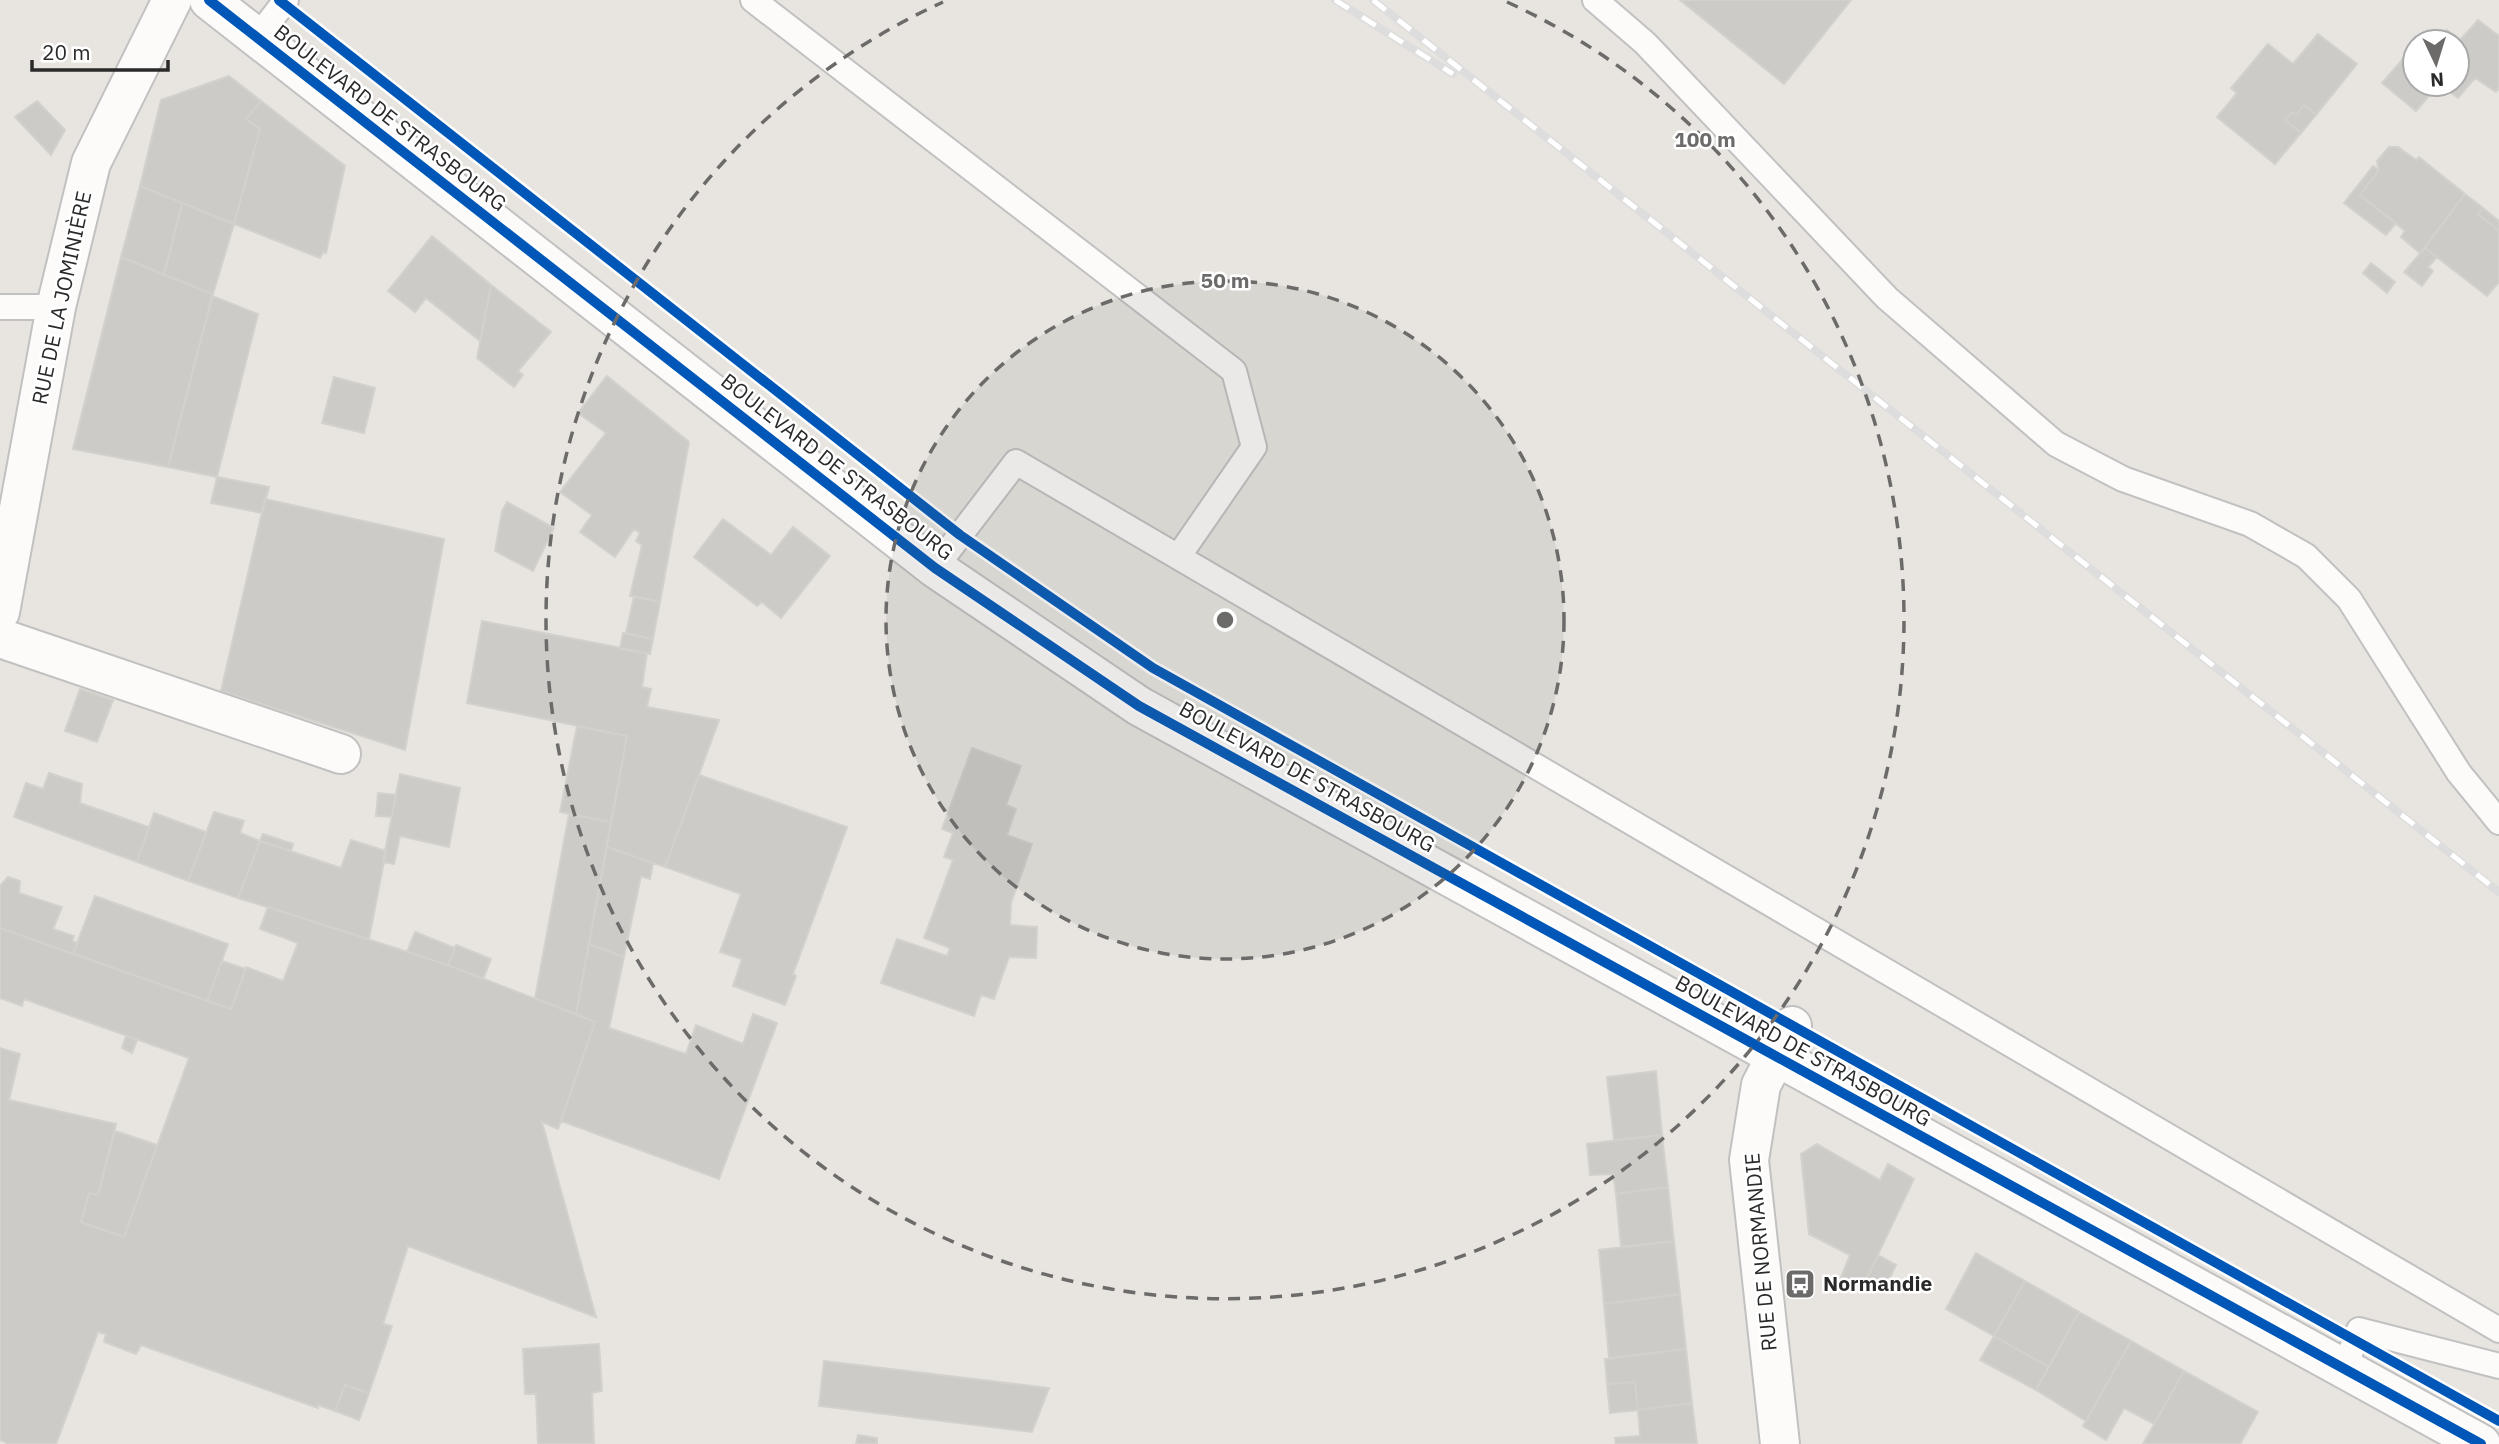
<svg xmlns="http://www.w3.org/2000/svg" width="2499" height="1444" viewBox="0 0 2499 1444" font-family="'IBM Plex Sans',sans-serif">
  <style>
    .building { fill: #cdcbc7; stroke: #d3d1cc; stroke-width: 2 }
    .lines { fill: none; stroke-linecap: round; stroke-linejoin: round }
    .lane-casing { stroke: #c2c1c1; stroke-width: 28 }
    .street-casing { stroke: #c2c1c1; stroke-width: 42 }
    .secondary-casing { stroke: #c2c1c1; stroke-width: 42 }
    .lane { stroke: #fcfbfa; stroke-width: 24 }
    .street { stroke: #fcfbfa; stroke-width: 38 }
    .secondary { stroke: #fcfbfa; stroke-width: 38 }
    .rail-casing { stroke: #deddde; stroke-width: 8 }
    .rail { stroke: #fff; stroke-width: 5; stroke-dasharray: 16; stroke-linecap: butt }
    .cycleway-casing { stroke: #fff; stroke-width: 15 }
    .cycleway { stroke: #0057b8; stroke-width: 10 }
    .ring { fill: none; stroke: #6c6b6a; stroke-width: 3.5; stroke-dasharray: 12 9 }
    .labels { text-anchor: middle; stroke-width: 5; stroke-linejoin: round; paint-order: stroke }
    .street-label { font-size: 21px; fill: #2a2a2a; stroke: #fff }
    .poi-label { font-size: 21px; font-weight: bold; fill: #2a2a2a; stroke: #fff; text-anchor: start }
    .centre { fill: #6c6b6a; stroke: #fff; stroke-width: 3.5 }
    .ring-label { font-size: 21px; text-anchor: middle; font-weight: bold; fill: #6c6b6a; stroke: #fff; stroke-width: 5; stroke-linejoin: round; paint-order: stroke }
  </style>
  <rect width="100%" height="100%" fill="#e8e5e0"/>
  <!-- building -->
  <path class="building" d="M 1680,0 L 1851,0 L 1784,84 Z
    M 2478,20 L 2499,36 L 2499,88 L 2496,92 L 2475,78 L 2458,98 L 2439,84 L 2416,111 L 2382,83 L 2408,53 L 2415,58 L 2415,84 L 2457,84 L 2457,42 L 2437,42 L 2447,30 L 2460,40 Z
    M 2318,34 L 2357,64 L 2316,115 L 2304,105 L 2297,115 L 2292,112 L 2285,120 L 2301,133 L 2275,164 L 2217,117 L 2237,93 L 2231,88 L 2268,44 L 2293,64 Z
    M 229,76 L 261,101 L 246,119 L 260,129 L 234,224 L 140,186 L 161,100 Z
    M 37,101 L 65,130 L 51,155 L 15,117 Z
    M 261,101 L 345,166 L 326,253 L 323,252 L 320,258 L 234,224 L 260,129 L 246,119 Z
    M 2304,105 L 2316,115 L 2301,133 L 2285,120 L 2292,112 L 2297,115 Z
    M 2389,147 L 2398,147 L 2416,160 L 2419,157 L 2465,194 L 2420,253 L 2401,237 L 2405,231 L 2360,195 L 2379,170 L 2377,161 Z
    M 2373,166 L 2379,170 L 2360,195 L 2396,223 L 2386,235 L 2344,203 Z
    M 140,186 L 182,203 L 164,275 L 121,257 Z
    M 2465,194 L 2483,208 L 2478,214 L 2499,231 L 2499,282 L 2487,296 L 2425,248 Z
    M 182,203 L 234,224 L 213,294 L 164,275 Z
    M 2483,208 L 2499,221 L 2499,231 L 2478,214 Z
    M 432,236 L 491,285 L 480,341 L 426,298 L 415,312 L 388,291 Z
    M 2425,248 L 2437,257 L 2428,267 L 2433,271 L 2422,286 L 2404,272 Z
    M 121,257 L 213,294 L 168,467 L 73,449 Z
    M 2371,263 L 2395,282 L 2387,293 L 2363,273 Z
    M 491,285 L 551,332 L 518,371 L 523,375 L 514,387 L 477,358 Z
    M 212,296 L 258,314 L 217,477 L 168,467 Z
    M 607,376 L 689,442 L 660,602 L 630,596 L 642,545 L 636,541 L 640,533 L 634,529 L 615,557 L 580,532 L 592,515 L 560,492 L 606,433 L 578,413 Z
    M 334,377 L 375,388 L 364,433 L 322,423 Z
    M 217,477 L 269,487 L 262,513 L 211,503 Z
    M 265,499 L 444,539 L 405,750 L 221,691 Z
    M 507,502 L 554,528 L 533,571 L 495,551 L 502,511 Z
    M 723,519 L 771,555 L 793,527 L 830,556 L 781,618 L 762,602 L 757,606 L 694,557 Z
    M 634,596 L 660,602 L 653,639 L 626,633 Z
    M 482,621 L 647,653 L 642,687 L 651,689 L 647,707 L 719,720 L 665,867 L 607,847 L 627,736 L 467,703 Z
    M 623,633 L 653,639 L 650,654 L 620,649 Z
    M 80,689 L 113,700 L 97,742 L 65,731 Z
    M 577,726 L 627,736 L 611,822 L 560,812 Z
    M 972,748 L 1021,766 L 1006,805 L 1016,809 L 1007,835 L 1032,844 L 1011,903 L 1010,925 L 1037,927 L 1036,958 L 1009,957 L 994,999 L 981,995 L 974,1016 L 881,983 L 897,939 L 947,956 L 950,948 L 924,938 L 953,860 L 944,857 L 953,833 L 942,829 Z
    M 49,773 L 82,784 L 80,803 L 149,827 L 137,862 L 14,817 L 26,783 L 43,789 Z
    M 400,774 L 460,788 L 449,847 L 400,836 L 394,864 L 383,862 Z
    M 699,775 L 847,827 L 793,974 L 796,976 L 785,1005 L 733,986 L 742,959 L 720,952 L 741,894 L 665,867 Z
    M 378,793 L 396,795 L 392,817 L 376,816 Z
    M 214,812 L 244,821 L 240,833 L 260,841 L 238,898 L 188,881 Z
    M 154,813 L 206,832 L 188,881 L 137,862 Z
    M 569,814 L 611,822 L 576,1014 L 535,998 Z
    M 263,834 L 293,844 L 291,851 L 260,841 Z
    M 351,840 L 386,851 L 369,939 L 238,898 L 260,841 L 341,868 Z
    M 607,847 L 653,863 L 650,879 L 641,876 L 624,957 L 589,944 Z
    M 8,877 L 20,881 L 19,893 L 62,907 L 53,929 L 74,936 L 72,941 L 78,943 L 73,954 L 0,928 L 0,886 Z
    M 95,896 L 228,944 L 207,1001 L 73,954 Z
    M 268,907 L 448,965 L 595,1022 L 558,1129 L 542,1122 L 596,1317 L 408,1246 L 383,1324 L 392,1326 L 369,1393 L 345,1385 L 335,1411 L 318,1405 L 318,1408 L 141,1345 L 136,1354 L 104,1342 L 106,1334 L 98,1332 L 56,1444 L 9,1444 L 0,1440 L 0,1048 L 20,1054 L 9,1100 L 116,1124 L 98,1195 L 89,1193 L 81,1222 L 124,1237 L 189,1058 L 24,999 L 22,1006 L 0,998 L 0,928 L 231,1009 L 246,967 L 283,981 L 298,943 L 260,929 Z
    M 415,932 L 455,948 L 448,965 L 407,952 Z
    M 589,944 L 624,957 L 609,1028 L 686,1054 L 696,1025 L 743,1044 L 753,1014 L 777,1023 L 719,1179 L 561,1121 L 595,1022 L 576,1014 Z
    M 456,945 L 491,959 L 483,979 L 448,965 Z
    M 222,961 L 246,969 L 231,1009 L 207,1001 Z
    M 126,1036 L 137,1040 L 132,1053 L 122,1048 Z
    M 1656,1071 L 1662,1135 L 1614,1140 L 1607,1077 Z
    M 115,1131 L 157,1145 L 124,1237 L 81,1222 L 89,1193 L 98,1195 Z
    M 1662,1135 L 1668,1187 L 1616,1194 L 1613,1174 L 1590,1175 L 1587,1144 Z
    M 1817,1144 L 1880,1180 L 1888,1164 L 1914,1179 L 1861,1290 L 1840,1280 L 1850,1255 L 1809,1234 L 1801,1154 Z
    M 1668,1187 L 1674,1241 L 1621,1247 L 1616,1194 Z
    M 1674,1241 L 1680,1294 L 1604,1304 L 1599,1250 Z
    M 1976,1253 L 2025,1281 L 1994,1336 L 1946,1309 Z
    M 1878,1255 L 1896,1265 L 1883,1292 L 1865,1283 Z
    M 2025,1281 L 2079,1312 L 2049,1367 L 1994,1336 Z
    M 1680,1294 L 1686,1349 L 1609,1358 L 1604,1304 Z
    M 2079,1312 L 2131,1341 L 2086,1421 L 2036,1390 Z
    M 1994,1336 L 2049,1367 L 2036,1390 L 1980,1360 Z
    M 2131,1341 L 2184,1371 L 2154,1424 L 2124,1408 L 2106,1440 L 2083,1426 Z
    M 599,1344 L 602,1391 L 592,1393 L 594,1444 L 538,1444 L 536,1394 L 525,1394 L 523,1349 Z
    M 1686,1349 L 1692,1403 L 1638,1410 L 1635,1382 L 1607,1384 L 1605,1359 Z
    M 824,1361 L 1049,1388 L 1032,1432 L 819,1406 Z
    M 2184,1371 L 2258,1412 L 2240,1444 L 2143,1444 Z
    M 1635,1382 L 1638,1410 L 1610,1413 L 1607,1384 Z
    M 345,1385 L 369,1393 L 359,1420 L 335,1411 Z
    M 1692,1403 L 1697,1444 L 1616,1444 L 1615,1438 L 1640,1436 L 1638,1410 Z
    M 858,1435 L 877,1438 L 877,1444 L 856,1444 Z"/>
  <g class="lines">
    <!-- lane casing -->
    <g class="lane-casing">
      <path id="lane" d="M 753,0 L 1234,371 L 1254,447 L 1178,557
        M 1595,0 L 1645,43 L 1887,298 L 2056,444 L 2123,479 L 2250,524 L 2306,556 L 2349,599 L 2459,773 L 2499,822
        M 257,38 L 286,0
        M 0,307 L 56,307
        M 935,568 L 1016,462 L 2499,1330
        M 2344,1369 L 2359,1330 L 2499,1366"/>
    </g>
    <!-- street casing -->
    <g class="street-casing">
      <path id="street" d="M 0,612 L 56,307 L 91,163 L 172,0
        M 0,638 L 341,754
        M 1780,1444 L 1749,1160 L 1761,1085 L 1792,1026"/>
    </g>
    <!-- secondary casing -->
    <g class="secondary-casing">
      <path id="secondary" d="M 209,0 L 935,568 L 1139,706 L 2481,1444"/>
    </g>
    <!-- lane -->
    <use href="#lane" class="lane"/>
    <!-- street -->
    <use href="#street" class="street"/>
    <!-- secondary -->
    <use href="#secondary" class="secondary"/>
    <!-- rail casing -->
    <g class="rail-casing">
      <path id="rail" d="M 1335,0 L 1453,74
        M 1373,0 L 2499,892"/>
    </g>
    <!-- rail -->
    <use href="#rail" class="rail"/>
    <!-- cycleway casing -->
    <g class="cycleway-casing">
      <path id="cycleway" d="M 209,0 L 935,568 L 1139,706 L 2481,1444
        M 279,0 L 960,535 L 1153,668 L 2499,1421"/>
    </g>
    <!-- cycleway -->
    <use href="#cycleway" class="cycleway"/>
  </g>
  <!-- distance rings -->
  <circle cx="1225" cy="620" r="339" fill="#6c6b6a" fill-opacity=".12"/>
  <g class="ring">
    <circle cx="1225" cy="620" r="339"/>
    <path d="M1507 2A679 679 0 1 1 943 2"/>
  </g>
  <!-- icons -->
  <defs>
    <g id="bus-square" transform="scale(1.575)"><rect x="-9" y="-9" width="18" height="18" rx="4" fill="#6c6b6a" stroke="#fff"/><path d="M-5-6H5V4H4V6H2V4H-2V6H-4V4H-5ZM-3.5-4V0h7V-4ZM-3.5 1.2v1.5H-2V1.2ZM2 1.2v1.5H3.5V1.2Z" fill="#fff"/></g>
  </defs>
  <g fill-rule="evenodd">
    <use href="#bus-square" x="1800" y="1284"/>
  </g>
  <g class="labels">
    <!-- street labels -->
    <g class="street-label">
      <text transform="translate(390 118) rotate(38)" y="7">BOULEVARD DE STRASBOURG</text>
      <text transform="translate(62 298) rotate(-78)" y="7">RUE DE LA JOMINIÈRE</text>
      <text transform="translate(837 467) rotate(38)" y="7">BOULEVARD DE STRASBOURG</text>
      <text transform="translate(1307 777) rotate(29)" y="7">BOULEVARD DE STRASBOURG</text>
      <text transform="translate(1803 1051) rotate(29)" y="7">BOULEVARD DE STRASBOURG</text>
      <text transform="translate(1761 1252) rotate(-95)" y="7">RUE DE NORMANDIE</text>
    </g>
    <!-- poi labels -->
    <g class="poi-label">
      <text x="1823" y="1291">Normandie</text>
    </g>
  </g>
  <circle cx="1225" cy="620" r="10" class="centre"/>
  <g class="ring-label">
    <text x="1705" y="147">100 m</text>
    <text x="1225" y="288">50 m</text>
  </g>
  <!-- north arrow -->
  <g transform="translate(2436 63) rotate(176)"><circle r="33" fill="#ffffff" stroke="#aaaaaa" stroke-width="2"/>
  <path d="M0-5L12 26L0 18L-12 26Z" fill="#6c6b6a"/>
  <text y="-10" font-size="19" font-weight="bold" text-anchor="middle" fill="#2a2a2a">N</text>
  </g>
  <!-- scale -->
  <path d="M32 60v10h136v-10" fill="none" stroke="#2a2a2a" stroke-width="3.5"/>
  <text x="42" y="60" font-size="21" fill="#2a2a2a" stroke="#ffffff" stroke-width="5" paint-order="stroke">20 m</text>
</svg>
